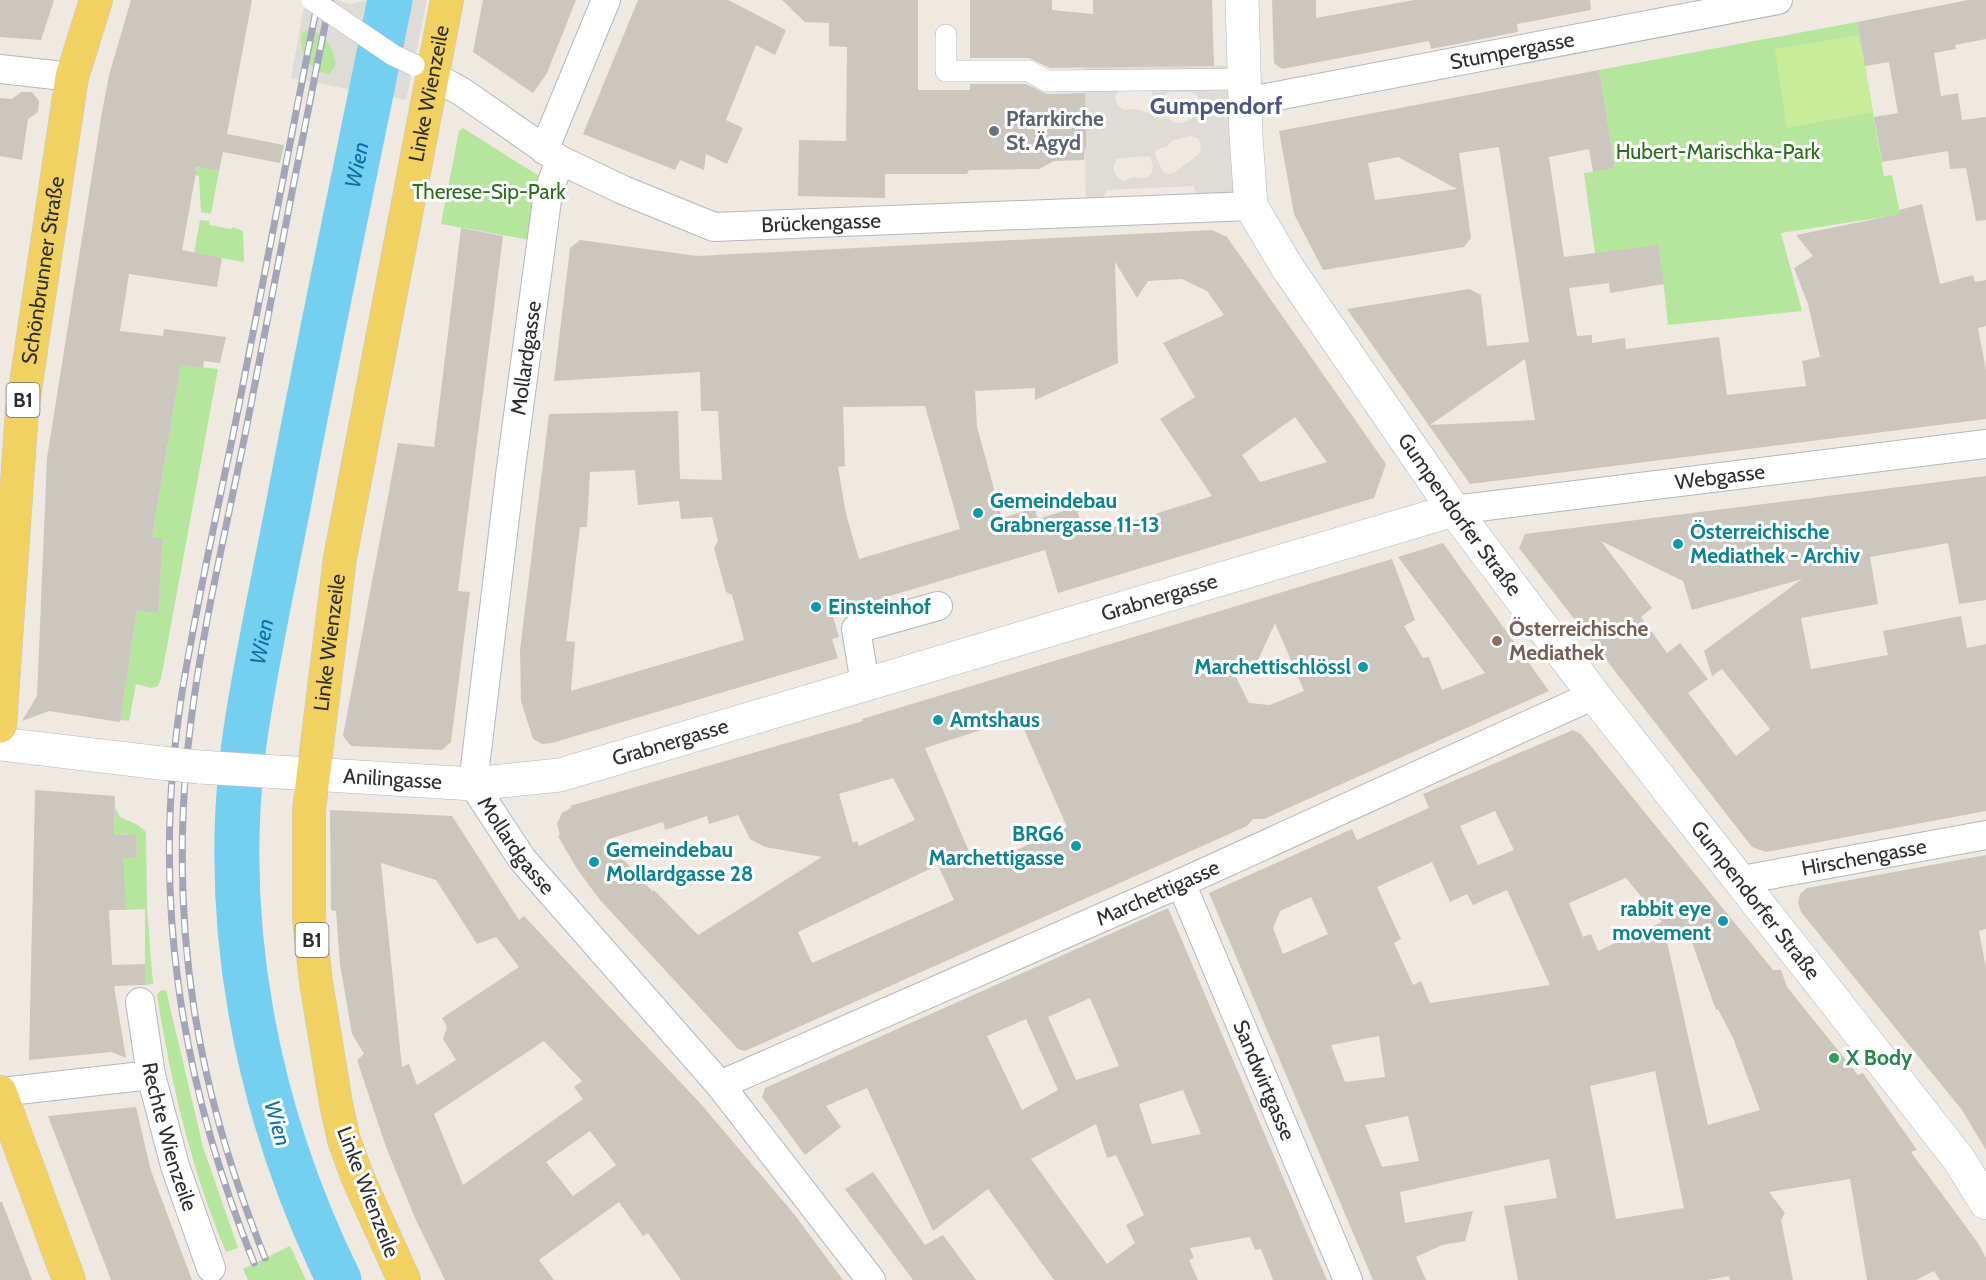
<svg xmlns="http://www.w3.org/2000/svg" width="1986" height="1280" viewBox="0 0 1986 1280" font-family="Cabin,sans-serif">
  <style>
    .green { fill: #b6e59e }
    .pitch { fill: #c9ec9a }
    .plaza { fill: #dfdcd8; fill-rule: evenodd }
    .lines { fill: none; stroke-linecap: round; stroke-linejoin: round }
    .river { stroke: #75cff0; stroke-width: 45 }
    .building { fill: #cbc7bf; fill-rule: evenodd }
    .pedestrian-casing { stroke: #b4b7c1; stroke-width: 22 }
    .minor-casing { stroke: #b4b7c1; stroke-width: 30 }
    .tertiary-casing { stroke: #b4b7c1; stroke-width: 34 }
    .primary-casing { stroke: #c9c9c9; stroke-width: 34 }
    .pedestrian { stroke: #fff; stroke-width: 21 }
    .minor { stroke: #fff; stroke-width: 28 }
    .tertiary { stroke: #fff; stroke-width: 33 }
    .primary { stroke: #f2d163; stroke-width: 33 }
    .rail-casing { stroke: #a3a6b8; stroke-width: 7 }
    .rail { stroke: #fff; stroke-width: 4.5; stroke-dasharray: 14; stroke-linecap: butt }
    .pedestrian-bridge-casing { stroke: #b4b7c1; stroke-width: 22; stroke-linecap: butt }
    .tertiary-bridge-casing { stroke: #b4b7c1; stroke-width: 34; stroke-linecap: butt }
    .pedestrian-bridge { stroke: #fff; stroke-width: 21 }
    .tertiary-bridge { stroke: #fff; stroke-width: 33 }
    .worship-dot { fill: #6b7280; stroke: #fff; stroke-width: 2 }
    .culture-dot { fill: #0f9aa8; stroke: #fff; stroke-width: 2 }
    .education-dot { fill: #8d6e63; stroke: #fff; stroke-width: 2 }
    .leisure-dot { fill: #2e9e5b; stroke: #fff; stroke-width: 2 }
    .labels { text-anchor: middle; stroke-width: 6; stroke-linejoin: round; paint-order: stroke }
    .shield { fill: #fff; stroke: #6d6d6d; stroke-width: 1.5 }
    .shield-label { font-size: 20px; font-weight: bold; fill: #2e2e2e }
    .street-label { font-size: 21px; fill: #2e2e2e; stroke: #fff }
    .worship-label { font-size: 21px; font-weight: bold; fill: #5b616d; stroke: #fff; text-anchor: start }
    .park-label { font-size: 21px; fill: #2c6e1b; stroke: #fff }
    .culture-label { font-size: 21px; font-weight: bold; fill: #0d838f; stroke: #fff; text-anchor: start }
    .education-label { font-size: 21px; font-weight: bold; fill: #785e54; stroke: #fff; text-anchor: start }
    .leisure-label { font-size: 21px; font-weight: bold; fill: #27864d; stroke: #fff; text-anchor: start }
    .water-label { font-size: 22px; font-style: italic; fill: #0d6fa3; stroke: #fff }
    .quarter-label { font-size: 24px; font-weight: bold; fill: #4d5680; stroke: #fff }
  </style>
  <rect width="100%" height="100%" fill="#efe9e1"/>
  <!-- green -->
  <path class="green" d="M 368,0 C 387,0 401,9 406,28 L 399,38 C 383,39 368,27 364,11 Z
    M 1857,22 L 1884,176 L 1892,175 L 1912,269 L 1891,271 L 1884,217 L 1781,233 L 1802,311 L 1668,325 L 1663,279 L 1595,253 L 1584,173 L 1615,168 L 1599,70 Z
    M 307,29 C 325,28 335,50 336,65 L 330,74 C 311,75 297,50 301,33 Z
    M 463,128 L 539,176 L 530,240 L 441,224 L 459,131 Z
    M 198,167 L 219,171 L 211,214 L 201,212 L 199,176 L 195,175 Z
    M 200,220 L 210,221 L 209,225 L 231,229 L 233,227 L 243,231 L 244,262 L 194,253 Z
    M 181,365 L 218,369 L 161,679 L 158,686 L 151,688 L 136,684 L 129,721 L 120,720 L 137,610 L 158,612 L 163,538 L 152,538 Z
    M 115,807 L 120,817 L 138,825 L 146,832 L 147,909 L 153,984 L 145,985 L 145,909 L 126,910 L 84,860 L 137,856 L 136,834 L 114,835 Z
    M 166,990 L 203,1147 L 238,1248 L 226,1252 C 191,1169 171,1083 157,995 L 160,991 Z
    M 290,1246 L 306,1280 L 248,1280 L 243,1269 Z"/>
  <!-- pitch -->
  <path class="pitch" d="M 1860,35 L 1873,112 L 1787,128 L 1775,49 Z"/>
  <!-- plaza -->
  <path class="plaza" d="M 305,0 L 337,0 L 349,4 L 368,0 L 364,11 L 369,23 L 381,34 L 396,39 L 405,32 L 405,22 L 396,10 L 380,0 L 427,0 L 406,100 L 291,78 ZM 310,29 L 322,35 L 332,48 L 336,65 L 330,74 L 318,72 L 309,63 L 302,51 L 301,33 Z
    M 1243,65 L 1251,206 L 1086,213 L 1085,148 L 1088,145 L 1085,122 L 1089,115 L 1085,113 L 1084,67 ZM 1145,89 L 1152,92 L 1154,99 L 1152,110 L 1147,113 L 1137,109 L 1124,110 L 1118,106 L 1115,97 L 1118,91 ZM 1170,92 L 1191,92 L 1198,96 L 1200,108 L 1195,117 L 1182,123 L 1175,123 L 1159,112 L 1163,96 ZM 1191,136 L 1199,139 L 1201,150 L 1198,155 L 1175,172 L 1169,174 L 1163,172 L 1155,155 L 1156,150 L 1166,147 L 1173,140 ZM 1143,156 L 1150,157 L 1153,166 L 1152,173 L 1146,178 L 1133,177 L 1123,181 L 1117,177 L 1113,168 L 1117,159 ZM 1194,186 L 1196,194 L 1103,198 L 1107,190 Z"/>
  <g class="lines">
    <!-- river -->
    <path class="river" id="s1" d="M 339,1280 C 256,1111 218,917 246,730 C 258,650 276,570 291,491 C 322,327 357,163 390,0"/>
  </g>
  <!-- building -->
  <path class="building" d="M 0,0 L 54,0 L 41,40 L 0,37 Z
    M 131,0 L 252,0 L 227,134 L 284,145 L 280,163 L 223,152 L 219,171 L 197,167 L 182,250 L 222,258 L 217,287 L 129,274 L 120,331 L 163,336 L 164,329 L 226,337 L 220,363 L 204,361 L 203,368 L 181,365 L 152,538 L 163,538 L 158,613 L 137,610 L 120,722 L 49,711 L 22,721 L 37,696 L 47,458 L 102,112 L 109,75 Z
    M 483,0 L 576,0 L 547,73 L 533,93 L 473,52 Z
    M 638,0 L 728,0 L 786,30 L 775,55 L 756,45 L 726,120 L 743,128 L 727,164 L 706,154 L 704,170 L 680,160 L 675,170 L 583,134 Z
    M 782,0 L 918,0 L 918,90 L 970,90 L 970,84 L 1026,84 L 1047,94 L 1085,93 L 1087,146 L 1085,148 L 1084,160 L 1054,161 L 1039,169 L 969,170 L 967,174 L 885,174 L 885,198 L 798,196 L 799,140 L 846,141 L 847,47 L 829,46 L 829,23 L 805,22 Z
    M 970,0 L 1052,0 L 1052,10 L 1093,14 L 1093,0 L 1212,0 L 1214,66 L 1050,68 L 1029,58 L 970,58 Z
    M 1272,0 L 1316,0 L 1316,18 L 1414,0 L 1590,0 L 1591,10 L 1517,24 L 1518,32 L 1431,49 L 1429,41 L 1282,69 L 1274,63 Z
    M 1968,0 L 1986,0 L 1986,39 L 1955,45 L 1956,49 L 1934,53 L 1941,96 L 1958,93 L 1962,120 L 1986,117 L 1986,220 L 1976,221 L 1966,168 L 1950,169 L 1948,151 L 1882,162 L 1874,117 L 1898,113 L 1889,62 L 1865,66 L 1857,22 Z
    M 1599,70 L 1615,168 L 1593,172 L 1589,149 L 1549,157 L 1564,257 L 1658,245 L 1664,284 L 1610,293 L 1609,283 L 1569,288 L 1577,336 L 1592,335 L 1592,343 L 1625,338 L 1626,349 L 1719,337 L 1727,395 L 1806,386 L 1802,361 L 1820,357 L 1808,304 L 1794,268 L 1813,256 L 1796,235 L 1900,214 L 1899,210 L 1922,204 L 1940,284 L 1973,275 L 1975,282 L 1986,280 L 1986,326 L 1978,328 L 1986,370 L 1986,419 L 1470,484 L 1347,309 L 1469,289 L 1481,295 L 1487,346 L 1529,342 L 1499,147 L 1459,153 L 1471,238 L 1464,247 L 1323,270 L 1294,214 L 1279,131 ZM 1398,157 L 1457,189 L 1375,200 L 1368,163 ZM 1525,359 L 1535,420 L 1430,425 Z
    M 21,92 L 32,92 L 39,101 L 38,112 L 28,119 L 22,160 L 0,156 L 0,98 L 12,99 Z
    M 461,228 L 503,236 L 458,591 L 470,592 L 451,742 L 442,750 L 351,746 L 343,736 L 398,443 L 434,447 Z
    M 1212,230 L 1227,237 L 1386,464 L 1374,498 L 1058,593 L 1045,550 L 832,613 L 839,637 L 832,639 L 838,658 L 552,743 L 542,744 L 533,739 L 521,701 L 520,650 L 549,414 L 678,411 L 680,479 L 722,480 L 718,411 L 701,411 L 700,372 L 554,381 L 570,248 L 580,240 L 697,256 ZM 1115,262 L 1137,298 L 1148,281 L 1182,279 L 1207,291 L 1224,315 L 1163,343 L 1195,397 L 1160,419 L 1212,496 L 1085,536 L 1076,507 L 1038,519 L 1034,508 L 1002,518 L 977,427 L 975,391 L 1035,388 L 1035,400 L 1118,363 ZM 925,406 L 960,529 L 859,559 L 846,514 L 838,467 L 845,466 L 843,407 ZM 1295,417 L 1327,462 L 1260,482 L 1242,455 ZM 635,470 L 638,505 L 679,501 L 681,519 L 712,517 L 718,541 L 714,548 L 726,592 L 732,595 L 744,640 L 571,691 L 575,642 L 566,641 L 580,527 L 587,527 L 590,472 Z
    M 1986,476 L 1986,600 L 1959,604 L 1948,543 L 1870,557 L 1878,604 L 1801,618 L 1811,669 L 1888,655 L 1883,631 L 1961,616 L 1967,648 L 1986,644 L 1986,811 L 1766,852 L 1752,847 L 1519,548 L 1525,534 ZM 1601,541 L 1683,581 L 1692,610 L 1802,579 L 1704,651 L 1712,676 L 1722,669 L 1770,729 L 1736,756 L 1688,693 L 1708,679 L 1680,643 L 1667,653 L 1641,617 L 1652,608 Z
    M 1443,543 L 1549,691 L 1264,819 L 1253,819 L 1247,826 L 745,1051 L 738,1049 L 600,900 L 577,869 L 558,836 L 560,834 L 557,824 L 562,813 L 571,808 L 570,806 L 863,721 L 862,719 L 1392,559 L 1415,620 L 1404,626 L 1423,658 L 1429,657 L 1442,690 L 1485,673 L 1398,557 ZM 1275,623 L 1304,691 L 1270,705 L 1249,703 L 1232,669 L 1258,660 ZM 1019,718 L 1067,827 L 976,868 L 925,748 ZM 893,778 L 915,820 L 859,846 L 857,841 L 853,843 L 839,794 ZM 738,815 L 750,839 L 765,847 L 822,857 L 698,935 L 654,890 L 652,891 L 606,840 L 663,822 L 665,830 L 707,816 L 709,824 ZM 938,865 L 954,900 L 812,963 L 798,932 Z
    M 1573,730 L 1581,734 L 1773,970 L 1781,970 L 1787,987 L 1858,1075 L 1863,1073 L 1917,1150 L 1911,1152 L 1978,1243 L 1986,1258 L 1986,1280 L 1940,1280 L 1934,1271 L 1916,1280 L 1867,1280 L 1850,1179 L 1769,1192 L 1785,1213 L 1781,1220 L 1793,1280 L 1730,1280 L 1729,1276 L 1708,1280 L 1518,1280 L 1504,1206 L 1557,1198 L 1549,1159 L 1400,1192 L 1405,1223 L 1473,1211 L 1465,1241 L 1442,1245 L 1416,1257 L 1426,1280 L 1373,1280 L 1209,893 L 1352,829 L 1357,840 L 1429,808 L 1423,794 ZM 1495,811 L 1514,850 L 1478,865 L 1460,826 ZM 1432,862 L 1450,902 L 1467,894 L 1473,905 L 1507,890 L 1550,985 L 1430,1003 L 1421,981 L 1413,985 L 1394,943 L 1401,939 L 1377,887 ZM 1626,878 L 1662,922 L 1598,951 L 1591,934 L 1583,937 L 1569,903 ZM 1311,897 L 1328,934 L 1283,954 L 1273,928 L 1280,911 ZM 1663,924 L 1673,935 L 1688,931 L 1716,1010 L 1718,1009 L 1733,1038 L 1760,1110 L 1708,1125 ZM 1379,1036 L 1385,1077 L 1345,1082 L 1331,1045 ZM 1655,1071 L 1684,1208 L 1616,1219 L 1590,1086 ZM 1408,1116 L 1419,1161 L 1382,1167 L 1365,1125 Z
    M 35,790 L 115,796 L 114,835 L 136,834 L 137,857 L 123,858 L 126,910 L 109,910 L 112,965 L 145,964 L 145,985 L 114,986 L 126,1058 L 112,1052 L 29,1060 Z
    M 330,810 L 452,816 L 519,920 L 524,916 L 700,1103 L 794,1214 L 843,1280 L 681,1280 L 648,1233 L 643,1236 L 619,1202 L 539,1260 L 554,1280 L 445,1280 L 415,1218 L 386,1147 L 357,1060 L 364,1054 L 352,1034 L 340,964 L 336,911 L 331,910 ZM 381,863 L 436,880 L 477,944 L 496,937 L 519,967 L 442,1018 L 447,1027 L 443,1039 L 456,1060 L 417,1085 L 409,1064 L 402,1067 ZM 544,1041 L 582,1081 L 574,1087 L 583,1099 L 463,1185 L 434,1114 ZM 590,1131 L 616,1165 L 573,1196 L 546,1162 Z
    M 1986,855 L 1986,929 L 1979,931 L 1986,968 L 1986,1150 L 1962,1110 L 1801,912 L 1798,903 L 1800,894 L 1807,888 Z
    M 1168,908 L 1327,1280 L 1273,1280 L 1261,1249 L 1255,1250 L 1250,1237 L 1190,1248 L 1194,1258 L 1189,1260 L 1198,1280 L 1054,1280 L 988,1189 L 933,1231 L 867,1088 L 826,1106 L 841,1127 L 805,1155 L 762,1097 L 765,1088 ZM 1090,998 L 1119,1066 L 1076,1080 L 1048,1017 ZM 1026,1019 L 1058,1090 L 1022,1110 L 987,1036 ZM 1183,1090 L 1201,1134 L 1152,1144 L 1139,1104 ZM 1096,1124 L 1107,1158 L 1116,1155 L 1144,1215 L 1126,1225 L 1135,1243 L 1107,1264 L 1031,1159 Z
    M 136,1107 L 151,1171 L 192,1280 L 111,1280 L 48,1116 Z
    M 873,1172 L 925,1245 L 943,1235 L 976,1280 L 913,1280 L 845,1189 Z
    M 0,1202 L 2,1202 L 32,1280 L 0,1280 Z"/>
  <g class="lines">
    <!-- pedestrian casing -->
    <g class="pedestrian-casing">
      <path id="pedestrian" d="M 946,35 L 946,71 L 1029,71 L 1047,81 L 1244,79"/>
    </g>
    <!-- minor casing -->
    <g class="minor-casing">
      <g id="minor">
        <path d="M 0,69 L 72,77"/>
        <path id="s2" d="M 432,75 L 462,92 L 560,160 L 623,190 L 714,227 L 1251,206"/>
        <path id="s3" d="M 1245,102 L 1778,0"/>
        <path d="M 544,150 L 606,0"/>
        <path id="s4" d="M 560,160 L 548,193 L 511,467 L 473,784 L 522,859 L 720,1085 L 871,1280"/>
        <path id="s5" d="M 1454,510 L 1986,444"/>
        <path d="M 865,684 L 856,629 L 938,606"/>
        <path id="s6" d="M 1742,880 L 1986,835"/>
        <path id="s7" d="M 1181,883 L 1348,1280"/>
        <path id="s8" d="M 140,1002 L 151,1075 L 175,1166 L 211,1268"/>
        <path id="s9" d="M 720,1085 L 1181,883 L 1594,695"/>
        <path d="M 0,1092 L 151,1075"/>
      </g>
    </g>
    <!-- tertiary casing -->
    <g class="tertiary-casing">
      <g id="tertiary">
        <path id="s10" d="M 1242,0 L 1246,136 L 1251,206 L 1287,267 L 1454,510 L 1594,695 L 1958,1158 L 1986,1203"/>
        <path d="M 0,744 L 161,763"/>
        <path id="s11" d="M 199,767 L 473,784 L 560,775 L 1454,510"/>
      </g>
    </g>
    <!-- primary casing -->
    <g class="primary-casing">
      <g id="primary">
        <path id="s12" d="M 0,726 L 22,410 L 72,77 L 96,0"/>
        <path d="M 0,1092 L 69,1280"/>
        <path id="s13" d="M 404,1280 L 357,1176 L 344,1140 L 336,1104 L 316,982 L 309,918 L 309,810 L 340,558 L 447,0"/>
      </g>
    </g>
    <!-- pedestrian -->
    <use href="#pedestrian" class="pedestrian"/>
    <!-- minor -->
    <use href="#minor" class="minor"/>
    <!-- tertiary -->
    <use href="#tertiary" class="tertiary"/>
    <!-- primary -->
    <use href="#primary" class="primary"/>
    <!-- rail casing -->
    <g class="rail-casing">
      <path id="rail" d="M 265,1258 C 197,1090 169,929 188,747 C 199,641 225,535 246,430 C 274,287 301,143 330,0
        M 254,1263 C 180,1079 151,897 181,699 C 196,605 217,513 236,420 C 264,280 290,140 318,0"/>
    </g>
    <!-- rail -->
    <use href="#rail" class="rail"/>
    <!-- pedestrian-bridge casing -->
    <g class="pedestrian-bridge-casing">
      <path id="pedestrian-bridge" d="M 312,0 L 393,55 L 414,65"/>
    </g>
    <!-- tertiary-bridge casing -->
    <g class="tertiary-bridge-casing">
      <path id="tertiary-bridge" d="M 161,763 L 199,767"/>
    </g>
    <!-- pedestrian-bridge -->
    <use href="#pedestrian-bridge" class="pedestrian-bridge"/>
    <!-- tertiary-bridge -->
    <use href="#tertiary-bridge" class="tertiary-bridge"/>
  </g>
  <!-- markers -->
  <circle class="worship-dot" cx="994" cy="131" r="6"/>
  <g class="culture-dot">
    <circle cx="978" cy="513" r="6"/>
    <circle cx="1678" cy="544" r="6"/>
    <circle cx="816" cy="607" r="6"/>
    <circle cx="1363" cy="667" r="6"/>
    <circle cx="938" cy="720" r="6"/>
    <circle cx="1076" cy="846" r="6"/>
    <circle cx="594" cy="862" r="6"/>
    <circle cx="1723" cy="921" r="6"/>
  </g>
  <circle class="education-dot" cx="1497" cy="641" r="6"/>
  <circle class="leisure-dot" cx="1834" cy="1058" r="6"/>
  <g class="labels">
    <!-- shield labels -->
    <g class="shield">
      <rect x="6.5" y="383" width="33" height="34" rx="4.5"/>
      <rect x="295.5" y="923" width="33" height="34" rx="4.5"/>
    </g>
    <g class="shield-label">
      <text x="23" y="407">B1</text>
      <text x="312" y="947">B1</text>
    </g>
    <!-- street labels -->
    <g class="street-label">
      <text dy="7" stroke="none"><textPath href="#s3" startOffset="272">Stumpergasse</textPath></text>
      <text dy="7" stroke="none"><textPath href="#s13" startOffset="1212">Linke Wienzeile</textPath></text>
      <text dy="7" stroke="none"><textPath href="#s2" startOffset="429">Brückengasse</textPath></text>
      <text dy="7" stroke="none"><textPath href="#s12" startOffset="458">Schönbrunner Straße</textPath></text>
      <text transform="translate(526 358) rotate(-82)" y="7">Mollardgasse</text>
      <text dy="7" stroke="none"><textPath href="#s5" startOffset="268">Webgasse</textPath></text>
      <text dy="7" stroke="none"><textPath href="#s10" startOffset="579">Gumpendorfer Straße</textPath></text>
      <text dy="7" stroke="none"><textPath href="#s11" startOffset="987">Grabnergasse</textPath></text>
      <text dy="7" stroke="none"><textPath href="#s13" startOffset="654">Linke Wienzeile</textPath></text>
      <text dy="7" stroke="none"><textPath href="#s11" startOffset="477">Grabnergasse</textPath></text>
      <text dy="7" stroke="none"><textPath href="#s11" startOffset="194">Anilingasse</textPath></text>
      <text dy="7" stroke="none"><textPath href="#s4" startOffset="706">Mollardgasse</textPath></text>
      <text dy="7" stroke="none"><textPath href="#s6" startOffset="124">Hirschengasse</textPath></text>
      <text dy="7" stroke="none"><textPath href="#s9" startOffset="478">Marchettigasse</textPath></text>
      <text dy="7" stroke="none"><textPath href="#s10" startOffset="1065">Gumpendorfer Straße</textPath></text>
      <text dy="7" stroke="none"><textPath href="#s7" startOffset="214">Sandwirtgasse</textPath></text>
      <text dy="7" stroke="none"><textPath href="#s8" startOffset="138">Rechte Wienzeile</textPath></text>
      <text transform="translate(368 1192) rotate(69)" y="7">Linke Wienzeile</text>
    </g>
    <!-- worship labels -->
    <g class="worship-label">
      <text x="1006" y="126">Pfarrkirche<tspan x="1006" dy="24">St. Ägyd</tspan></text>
    </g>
    <!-- park labels -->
    <g class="park-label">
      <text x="1718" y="159">Hubert-Marischka-Park</text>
      <text x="489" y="199">Therese-Sip-Park</text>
    </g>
    <!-- culture labels -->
    <g class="culture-label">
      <text x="990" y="508">Gemeindebau<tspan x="990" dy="24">Grabnergasse 11-13</tspan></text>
      <text x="1690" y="539">Österreichische<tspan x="1690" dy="24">Mediathek - Archiv</tspan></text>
      <text x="828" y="614">Einsteinhof</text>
      <text x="1351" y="674" text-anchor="end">Marchettischlössl</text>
      <text x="950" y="727">Amtshaus</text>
      <text x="1064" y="841" text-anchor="end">BRG6<tspan x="1064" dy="24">Marchettigasse</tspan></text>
      <text x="606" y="857">Gemeindebau<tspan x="606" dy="24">Mollardgasse 28</tspan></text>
      <text x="1711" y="916" text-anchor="end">rabbit eye<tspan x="1711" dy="24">movement</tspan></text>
    </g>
    <!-- education labels -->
    <g class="education-label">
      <text x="1509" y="636">Österreichische<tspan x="1509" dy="24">Mediathek</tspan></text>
    </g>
    <!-- leisure labels -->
    <g class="leisure-label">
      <text x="1846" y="1065">X Body</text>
    </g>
    <!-- water labels -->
    <g class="water-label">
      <text dy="8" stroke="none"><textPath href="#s1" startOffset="1142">Wien</textPath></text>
      <text dy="8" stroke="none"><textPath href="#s1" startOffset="656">Wien</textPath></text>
      <text transform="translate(278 1123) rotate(74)" y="8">Wien</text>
    </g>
    <!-- quarter labels -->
    <g class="quarter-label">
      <text x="1216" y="114">Gumpendorf</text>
    </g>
  </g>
</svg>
